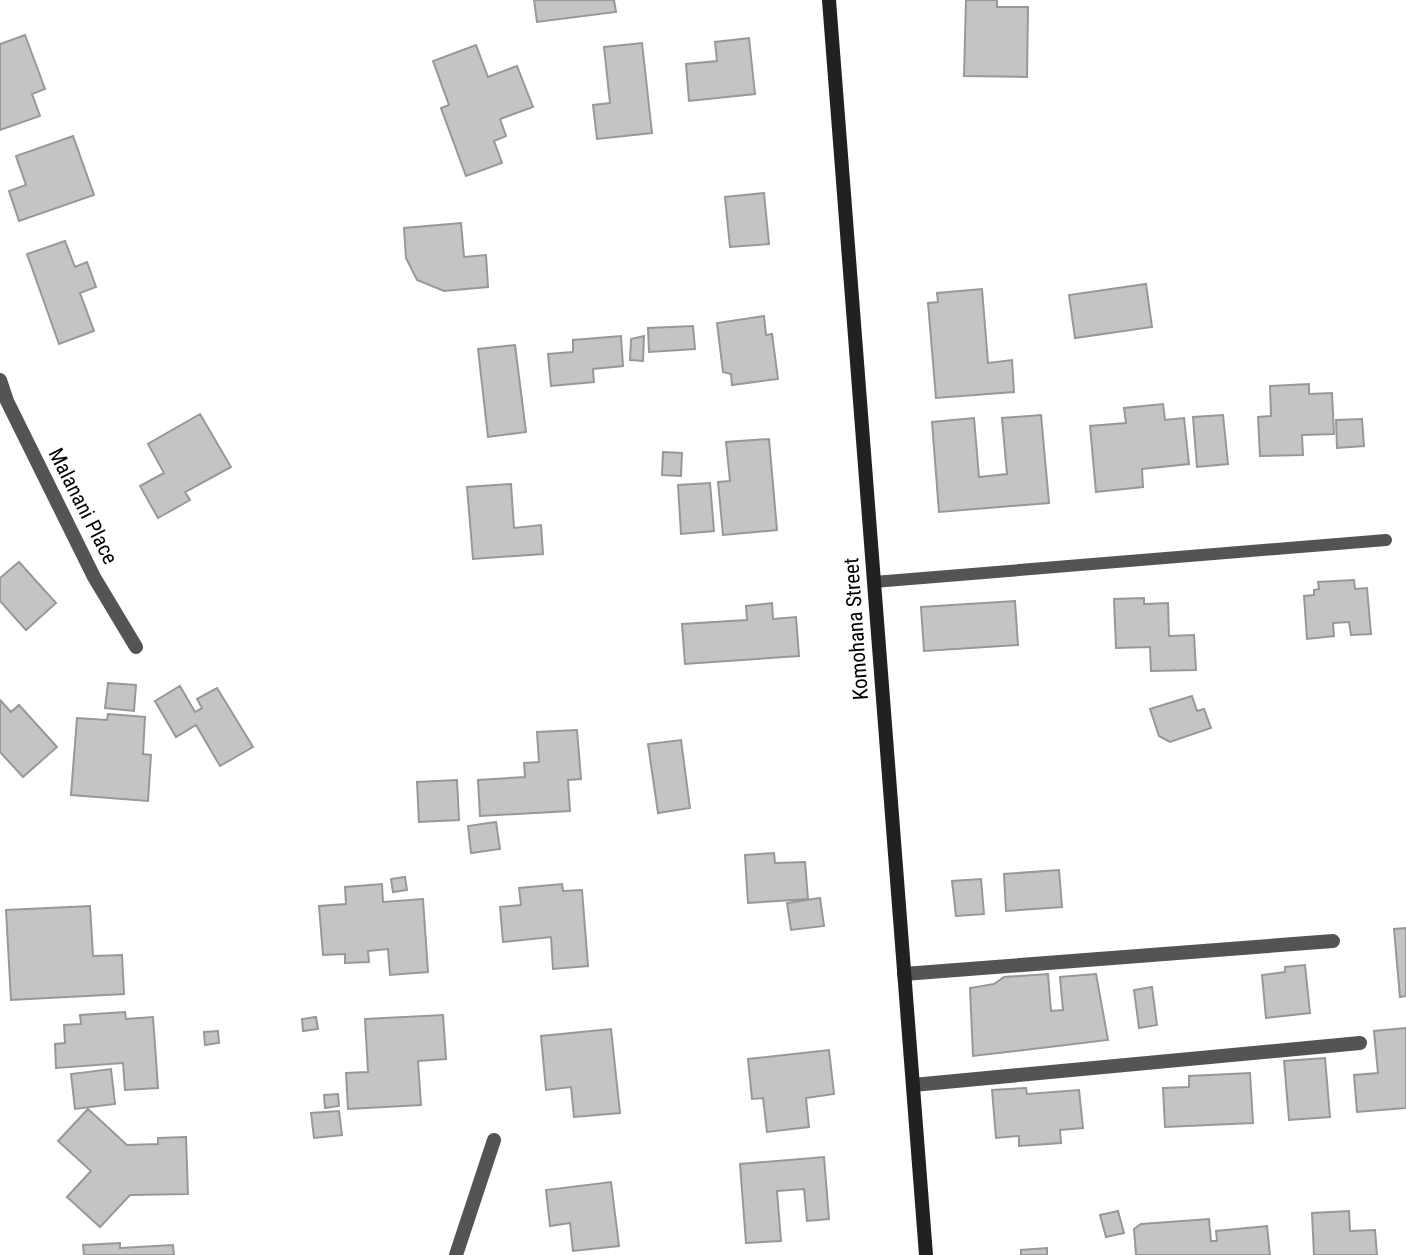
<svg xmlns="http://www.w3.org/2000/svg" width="1406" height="1255" viewBox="0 0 1406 1255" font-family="'Roboto Condensed',sans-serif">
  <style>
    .building { fill: #c4c4c4; stroke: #989898; stroke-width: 2 }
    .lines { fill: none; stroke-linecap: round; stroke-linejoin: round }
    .lane { stroke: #545454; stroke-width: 12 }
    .street { stroke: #545454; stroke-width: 14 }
    .secondary { stroke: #212121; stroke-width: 14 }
    .labels { text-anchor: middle; stroke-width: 5; stroke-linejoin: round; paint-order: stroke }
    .street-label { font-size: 21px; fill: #000; stroke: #fff }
  </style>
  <rect width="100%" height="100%" fill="#fff"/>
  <!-- building -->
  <path class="building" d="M 534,0 L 614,0 L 616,12 L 537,22 Z
    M 966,0 L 997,0 L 997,7 L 1028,7 L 1027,77 L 964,76 Z
    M 25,35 L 45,89 L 32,94 L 40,116 L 0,130 L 0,44 Z
    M 749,38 L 755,94 L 689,101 L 686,64 L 717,61 L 715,42 Z
    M 642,43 L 652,133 L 597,139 L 593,105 L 610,103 L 604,47 Z
    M 476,45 L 488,77 L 517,66 L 533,107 L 500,119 L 506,136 L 494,141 L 502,163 L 466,176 L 441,108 L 449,105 L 433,61 Z
    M 73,136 L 94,195 L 19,221 L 9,191 L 26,185 L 16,156 Z
    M 764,193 L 769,244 L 730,247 L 725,197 Z
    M 461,223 L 464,257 L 486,255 L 488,287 L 444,291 L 417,280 L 406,258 L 404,228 Z
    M 65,241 L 75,267 L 87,262 L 96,287 L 80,293 L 94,331 L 59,344 L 27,254 Z
    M 1146,284 L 1152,327 L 1075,338 L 1069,295 Z
    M 982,289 L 988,363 L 1012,360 L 1014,392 L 936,398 L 928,303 L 938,302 L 937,293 Z
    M 764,316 L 766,335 L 772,334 L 778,379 L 732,385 L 731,374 L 723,372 L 717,323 Z
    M 693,326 L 695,349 L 649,352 L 648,328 Z
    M 621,336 L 623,366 L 593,369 L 594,382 L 551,386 L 548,354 L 573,352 L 573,340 Z
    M 644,336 L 643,361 L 630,360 L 631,339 Z
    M 515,345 L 526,432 L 488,437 L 478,349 Z
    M 1309,384 L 1309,394 L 1332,393 L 1334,434 L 1302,435 L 1303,455 L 1260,456 L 1258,417 L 1271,416 L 1270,386 Z
    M 1163,404 L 1165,420 L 1184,418 L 1189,464 L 1142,469 L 1143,487 L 1096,492 L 1090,426 L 1126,423 L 1124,408 Z
    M 200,414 L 231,467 L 185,492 L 190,500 L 158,518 L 140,486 L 164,473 L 148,444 Z
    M 1041,415 L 1049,503 L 939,512 L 932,422 L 974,418 L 979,477 L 1007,474 L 1002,418 Z
    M 1223,415 L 1228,464 L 1197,467 L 1193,417 Z
    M 1362,419 L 1364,446 L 1337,448 L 1336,420 Z
    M 769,439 L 777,530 L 723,535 L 718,482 L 730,481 L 726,442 Z
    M 663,452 L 682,453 L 681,476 L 662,475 Z
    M 710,483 L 714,531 L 681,534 L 678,485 Z
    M 511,484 L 514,528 L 541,525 L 543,554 L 473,559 L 467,487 Z
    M 19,562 L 56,603 L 26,630 L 0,601 L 0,578 Z
    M 1354,580 L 1355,589 L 1367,588 L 1371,634 L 1351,635 L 1349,622 L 1333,623 L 1334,636 L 1307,639 L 1304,596 L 1314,595 L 1314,590 L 1319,589 L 1318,582 Z
    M 1144,598 L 1144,604 L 1168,603 L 1169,636 L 1194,635 L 1196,670 L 1151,671 L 1150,647 L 1116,648 L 1114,599 Z
    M 1015,601 L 1018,645 L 924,651 L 921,607 Z
    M 772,603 L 773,619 L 796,617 L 799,656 L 685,664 L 682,624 L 747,620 L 746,606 Z
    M 108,683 L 136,685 L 134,711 L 105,708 Z
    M 180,686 L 195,712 L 202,708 L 197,699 L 217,688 L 253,747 L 220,766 L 196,725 L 176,737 L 155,701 Z
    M 1192,696 L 1197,711 L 1204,709 L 1211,728 L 1170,742 L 1159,736 L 1150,709 Z
    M 0,700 L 11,712 L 19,705 L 57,747 L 23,777 L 0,752 Z
    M 108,714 L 145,717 L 143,754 L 151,755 L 148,801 L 71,795 L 77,718 L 107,720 Z
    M 577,730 L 581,779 L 568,780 L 570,811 L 480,816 L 478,780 L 525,777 L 524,763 L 539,762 L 537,732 Z
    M 681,740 L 690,808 L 658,813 L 648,744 Z
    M 457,780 L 459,820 L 419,822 L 417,782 Z
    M 496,822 L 500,849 L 471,853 L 468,826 Z
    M 774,853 L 775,863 L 805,862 L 808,899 L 748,903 L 745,855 Z
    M 1059,870 L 1062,907 L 1006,911 L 1004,874 Z
    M 405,877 L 407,890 L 393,892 L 391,879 Z
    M 981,879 L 984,914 L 956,916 L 952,881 Z
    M 382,884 L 383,902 L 423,899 L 428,972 L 390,975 L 388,949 L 368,951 L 369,962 L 345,963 L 345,954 L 323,955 L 319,906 L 346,904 L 345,887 Z
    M 562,884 L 563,891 L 582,890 L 588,966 L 553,969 L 551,937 L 503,942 L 500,907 L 521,905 L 519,888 Z
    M 820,898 L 824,926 L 791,930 L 787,903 Z
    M 90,906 L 93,956 L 122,955 L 124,994 L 11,1000 L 6,910 Z
    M 1406,928 L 1406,996 L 1400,997 L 1394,929 Z
    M 1305,965 L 1310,1013 L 1266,1018 L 1262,975 L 1285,972 L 1285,967 Z
    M 1048,974 L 1051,1011 L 1063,1010 L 1060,977 L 1096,974 L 1108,1040 L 973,1056 L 970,988 L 994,984 L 1004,977 Z
    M 1152,987 L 1157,1025 L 1139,1028 L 1134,990 Z
    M 125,1012 L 126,1019 L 153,1017 L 158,1088 L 125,1090 L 123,1063 L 56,1068 L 55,1044 L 65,1043 L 64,1025 L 81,1024 L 80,1015 Z
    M 443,1015 L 446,1059 L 418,1061 L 421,1105 L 348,1109 L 346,1073 L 368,1072 L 365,1019 Z
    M 316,1017 L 318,1029 L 303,1031 L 302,1019 Z
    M 1406,1028 L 1406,1108 L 1357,1112 L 1354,1075 L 1378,1073 L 1374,1031 Z
    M 611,1029 L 620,1113 L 574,1117 L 571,1087 L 546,1090 L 541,1036 Z
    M 218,1031 L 219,1043 L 205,1045 L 204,1032 Z
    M 829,1050 L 834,1094 L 806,1098 L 809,1127 L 767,1132 L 763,1098 L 752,1099 L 748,1059 Z
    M 1325,1058 L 1330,1117 L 1289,1120 L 1284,1061 Z
    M 111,1069 L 115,1104 L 75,1109 L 71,1074 Z
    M 1250,1073 L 1253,1123 L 1165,1127 L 1163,1088 L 1189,1087 L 1189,1076 Z
    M 1026,1088 L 1027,1094 L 1079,1090 L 1083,1128 L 1060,1130 L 1061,1143 L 1019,1146 L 1019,1136 L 996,1138 L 992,1090 Z
    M 338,1094 L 339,1106 L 325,1108 L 324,1095 Z
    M 88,1109 L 127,1145 L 158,1144 L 158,1138 L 186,1137 L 188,1194 L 130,1195 L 100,1227 L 67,1197 L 91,1171 L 58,1141 Z
    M 339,1111 L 342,1135 L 314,1138 L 311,1113 Z
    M 824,1157 L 829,1219 L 807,1221 L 804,1189 L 777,1191 L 781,1241 L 746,1243 L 740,1164 Z
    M 611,1182 L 619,1246 L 573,1251 L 570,1223 L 550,1226 L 546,1190 Z
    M 1118,1211 L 1124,1233 L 1106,1237 L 1100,1215 Z
    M 1349,1211 L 1350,1231 L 1375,1230 L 1377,1255 L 1314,1255 L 1312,1213 Z
    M 1209,1219 L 1211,1241 L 1217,1241 L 1216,1231 L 1267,1226 L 1270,1255 L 1136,1255 L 1134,1229 L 1141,1224 Z
    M 120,1243 L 120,1248 L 173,1245 L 174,1255 L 84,1255 L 83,1245 Z
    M 1047,1248 L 1047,1255 L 1021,1255 L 1021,1250 Z"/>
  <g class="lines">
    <!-- lane -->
    <path class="lane" d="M 874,582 L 1386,540"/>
    <!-- street -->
    <path class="street" d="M 0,380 L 7,401 L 94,577 L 136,647
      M 904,974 L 1333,941
      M 913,1085 L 1360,1043
      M 456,1255 L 494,1140"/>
    <!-- secondary -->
    <path class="secondary" d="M 829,0 L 926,1255"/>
  </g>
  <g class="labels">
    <!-- street labels -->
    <g class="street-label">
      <text transform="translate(83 506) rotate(63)" y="7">Malanani Place</text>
      <text transform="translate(856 629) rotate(-94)" y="7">Komohana Street</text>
    </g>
  </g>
</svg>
